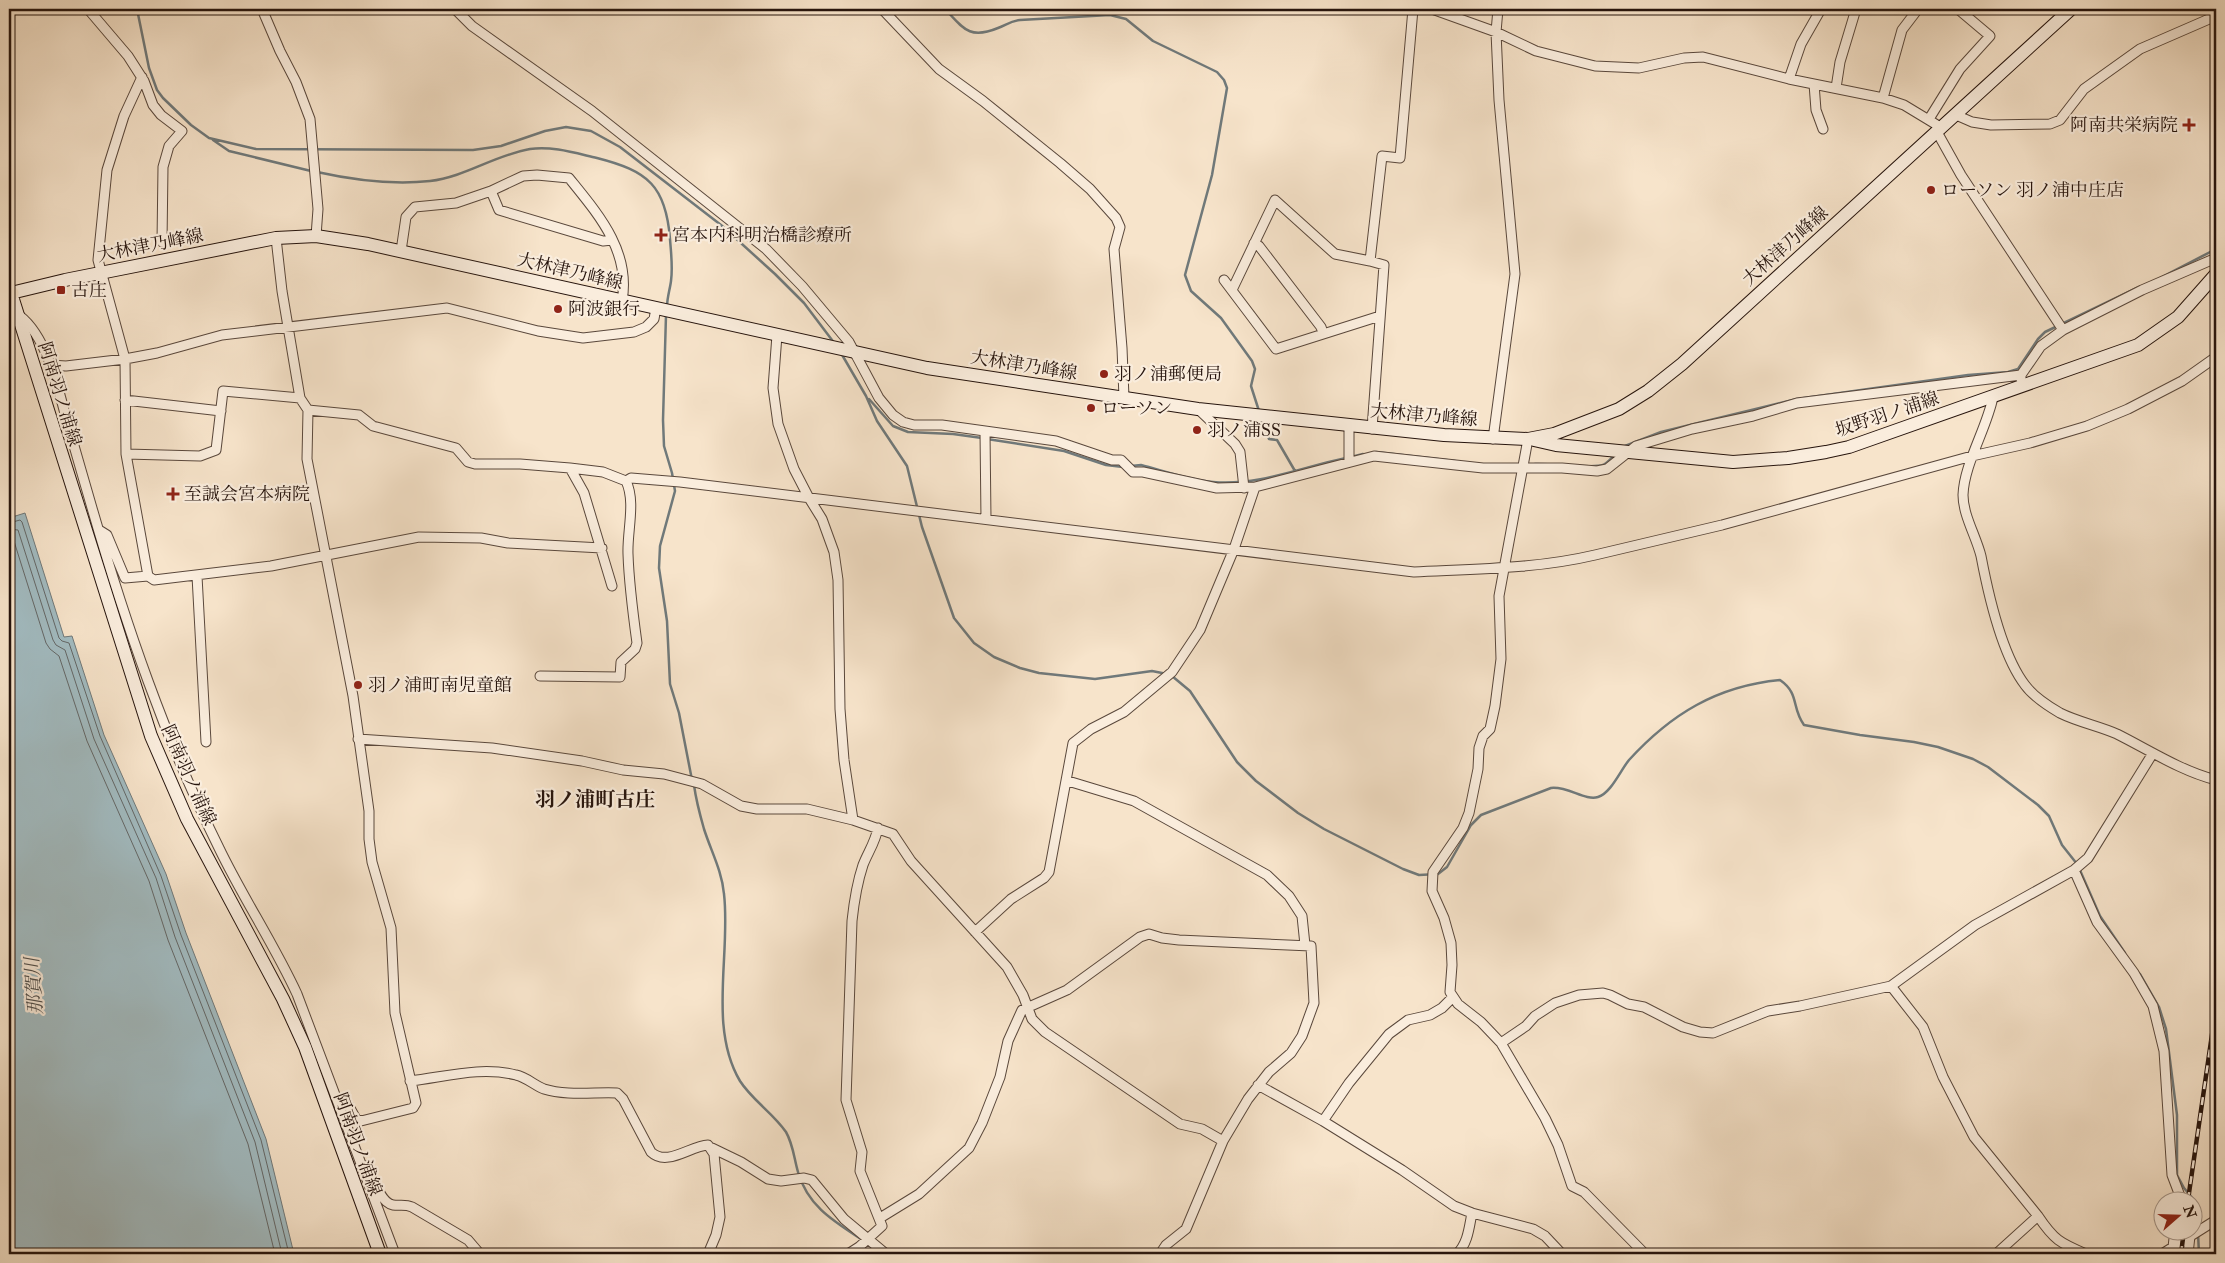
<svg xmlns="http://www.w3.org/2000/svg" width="2225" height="1263" viewBox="0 0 2225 1263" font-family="'IM FELL Double Pica','Noto Serif JP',serif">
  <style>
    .water { fill: #a2bcc2; stroke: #70797a }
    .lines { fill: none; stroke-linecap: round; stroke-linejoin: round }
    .shore { stroke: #646868; stroke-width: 1 }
    .stream { stroke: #70797a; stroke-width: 2.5 }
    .minor-casing { stroke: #5a483c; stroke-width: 11 }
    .secondary-casing { stroke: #26140d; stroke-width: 14 }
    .primary-casing { stroke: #26140d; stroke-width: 17 }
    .minor { stroke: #faeddd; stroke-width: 9 }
    .secondary { stroke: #faeddd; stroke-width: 12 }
    .primary { stroke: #f7e4cb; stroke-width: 15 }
    .rail-casing { stroke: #26140d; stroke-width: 4.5 }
    .rail { stroke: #faeddd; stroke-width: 2.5; stroke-dasharray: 8; stroke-linecap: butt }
    .poi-dot { fill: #8f2418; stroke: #faeddd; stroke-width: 2 }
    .labels { text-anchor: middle; stroke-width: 4.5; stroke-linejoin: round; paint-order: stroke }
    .poi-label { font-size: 18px; fill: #26140d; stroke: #faeddd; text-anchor: start }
    .street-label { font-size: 18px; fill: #26140d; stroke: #faeddd }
    .water-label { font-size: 19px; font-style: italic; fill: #514f4c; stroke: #faeddd }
    .quarter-label { font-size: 20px; font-weight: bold; fill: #26140d; stroke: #faeddd }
  </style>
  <rect width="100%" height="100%" fill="#f7e4cb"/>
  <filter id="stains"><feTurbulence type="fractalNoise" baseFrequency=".004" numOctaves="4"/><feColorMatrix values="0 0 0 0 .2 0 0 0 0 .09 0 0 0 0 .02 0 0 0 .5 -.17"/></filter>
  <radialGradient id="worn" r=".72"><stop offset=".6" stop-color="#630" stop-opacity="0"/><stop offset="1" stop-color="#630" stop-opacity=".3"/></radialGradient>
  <!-- water -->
  <path class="water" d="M 25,513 L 64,637 L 72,636 L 104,735 L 166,874 L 186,933 L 266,1139 L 294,1254 L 9,1254 L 9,518 Z"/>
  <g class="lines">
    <!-- shore -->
    <path class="shore" d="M 9,523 L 20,520 L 22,522 L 59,638 L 62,641 L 69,643 L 100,736 L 161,876 L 181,935 L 261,1140 L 289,1254
      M 9,529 L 18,530 L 53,640 L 56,645 L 65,650 L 94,739 L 156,878 L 175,937 L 255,1142 L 282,1254
      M 9,537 L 13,538 L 46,643 L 50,649 L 59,656 L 87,741 L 149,881 L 168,940 L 248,1144 L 275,1254"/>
    <!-- stream -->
    <path class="stream" d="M 137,9 L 149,68 L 157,90 L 163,98 L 191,125 L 209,138 L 256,149 L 473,150 L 501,146 L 545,131 L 566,127 L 591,131 L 620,147 L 721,225 L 775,274 L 804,303 L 835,344
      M 945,9 C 963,28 969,40 998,28 C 1006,25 1011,21 1020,20 L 1110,15 L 1126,19 L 1153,41 L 1217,72 L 1224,80 L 1227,88 L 1212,175 L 1185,275 L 1191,291 L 1221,318 L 1252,361 L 1255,369 L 1251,386 L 1259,411
      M 213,140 L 229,151 L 311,171
      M 317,172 C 353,180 392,185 430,181 C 465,177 495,155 530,149 C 553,146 575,153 597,158 C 648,171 666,186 670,239 C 671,253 673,267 671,281 C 670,289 667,298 667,307
      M 2160,278 L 2216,249
      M 666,315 L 663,420 L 664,446 L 672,473 L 675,491 L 660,546 L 659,568 L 667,621 L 670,684 L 679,713 L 692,780
      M 841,353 L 866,396 L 877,421 L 907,466 L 922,527 L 954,618 L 974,643 L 994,657 L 1020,668 L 1039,673 L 1095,679 L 1152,671 L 1167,674
      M 869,399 L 893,426 L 908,432 L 953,434 L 982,438
      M 1263,421 L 1269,439 L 1277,440 L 1295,471
      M 987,439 L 1064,451 L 1106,465 L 1123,467
      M 1625,446 L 1661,432 L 1797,399 L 1968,375 L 2008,372 L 2018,369 L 2038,339 L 2045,332 L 2137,288
      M 1376,452 L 1455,461
      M 1351,457 L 1363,454
      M 1535,464 C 1550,463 1593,469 1603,465 C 1608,463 1611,458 1615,455
      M 1131,466 L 1141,465 C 1164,471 1189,480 1213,482 C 1259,486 1302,467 1346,458
      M 1172,676 L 1190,691 L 1237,762 L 1256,781 L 1298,813 L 1324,829 L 1403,869 L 1419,875 L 1438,874 L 1447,867 L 1471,825 L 1481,815 L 1551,788 C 1568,786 1585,801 1598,797 C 1611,793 1620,771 1629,760 C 1671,714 1717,686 1780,680 C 1800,694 1791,707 1804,725 L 1860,735 L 1914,742 L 1938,747 L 1973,759 L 1988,767 L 2038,805 L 2049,816 L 2062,845 L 2077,864
      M 694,785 C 696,800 700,815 704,829 C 711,851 722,871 724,894 C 731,953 708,1027 740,1081 C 752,1100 773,1113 786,1132 C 793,1144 794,1158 798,1172 C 808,1207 835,1222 864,1241
      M 2079,868 L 2100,916 L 2125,953
      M 2140,974 L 2159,1007 L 2166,1029 L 2177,1115 L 2177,1175 L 2184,1188 L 2195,1201 L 2198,1228
      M 2198,1233 L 2199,1254
      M 872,1248 L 878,1254"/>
    <!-- minor casing -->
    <g class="minor-casing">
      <path id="minor" d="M 88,9 L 128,56 L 144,81 L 153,105 L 161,115 L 182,131 L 169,146 L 163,167 L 162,242
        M 262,9 L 280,51 L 296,82 L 310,119 L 318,209 L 316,236
        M 455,9 L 472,26 L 592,111 L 766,249 L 802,286 L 849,342 L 879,398 L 893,415 L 903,422 L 914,425 L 942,425 L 1056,441 L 1112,460 L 1121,460 L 1133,472 L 1143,472 L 1217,488 L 1255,487 L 1374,456 L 1483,468 L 1562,468 L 1597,471 L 1607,469 L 1636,446 L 1692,429 L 1753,416 L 1797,403 L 2021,375
        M 882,9 L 939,69 L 983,101 L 1060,163 L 1090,189 L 1116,218 L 1120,227 L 1114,249 L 1122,348 L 1124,398
        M 1432,9 L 1496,32 L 1536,51 L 1595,66 L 1639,68 L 1684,58 L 1703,57 L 1789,79 L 1883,98 L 1904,105 L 1942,128
        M 1789,79 L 1801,44 L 1821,9
        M 1814,84 L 1816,110 L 1823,129
        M 1836,88 L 1840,62 L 1856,9
        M 1883,98 L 1902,30 L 1918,9
        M 1956,115 L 1972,122 L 1991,125 L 2050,124 L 2060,120 L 2084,89 L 2140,49 L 2216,16
        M 1929,119 L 1960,69 L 1990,36 L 1958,9
        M 1937,132 L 1961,175 L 2063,330
        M 491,191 L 523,176 L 537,175 L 569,178 C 598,214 631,251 622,301
        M 276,238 L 282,291 L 300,398 L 308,410 L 359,415 L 373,426 L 456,448 L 468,462 L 475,464 L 520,464 L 570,468 L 603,472 L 626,481 C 636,502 627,531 628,554 C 629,584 633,614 637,643 L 635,649 L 621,662 L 620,677 L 540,676
        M 1254,243 L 1259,246 L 1321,327 L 1323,333
        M 401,251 L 406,217 L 415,207 L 456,203 L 491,191 L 499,210 L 603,241 L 612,240
        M 1224,280 L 1276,349 L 1380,316
        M 1232,290 L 1275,200 L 1335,254 L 1370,261
        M 20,316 C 48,338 59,392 68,425 C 76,453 84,481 92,508 C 126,625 165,739 219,848 C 243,898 274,944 297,994 L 395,1254
        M 777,335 L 773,388 L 778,424 L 794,469 L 809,498 L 822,519 L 834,552 L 838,580 L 840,709 L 844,760 L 853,820
        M 51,365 L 66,366 L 125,359 L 157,353 L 222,335 L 447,308 L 538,331 L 583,338 L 634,332 L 646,327 L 654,319 L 656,308
        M 2021,379 L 2021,375 L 2041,346 L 2063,330 L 2142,290 L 2216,258
        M 1993,397 C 1987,428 1964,464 1963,495 C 1963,515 1976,536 1981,556 C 1988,593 2002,655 2025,685 C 2033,696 2048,706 2060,713 C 2078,722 2099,726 2117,734 C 2149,750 2181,771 2216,780
        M 125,400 L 221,411
        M 1198,409 L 1235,444 L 1240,452 L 1244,488
        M 308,410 L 307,459 L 353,696 L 369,811 L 369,839 L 372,862 L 391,928 L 395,1013 L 416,1103 L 413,1108 L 361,1121 L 356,1119 L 346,1101 L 338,1102
        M 1372,429 L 1384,265 L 1370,261 L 1382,156 L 1400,158 L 1413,9
        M 985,432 L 986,519
        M 1493,439 L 1515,274 L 1499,100 L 1496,32 L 1498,9
        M 1528,439 L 1499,596 L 1501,659 L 1495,706 L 1490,729 L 1483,736 L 1479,748 L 1478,769 L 1469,813 L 1463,828 L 1433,872 L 1432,891 L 1444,918 L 1451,943 L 1452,965 L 1450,992 L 1458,1004 L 1481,1022 L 1501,1043 L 1526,1026 L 1535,1016 L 1555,1003 L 1579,995 L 1603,993 L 1610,995 L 1628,1004 L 1644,1007 L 1683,1027 L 1700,1032 L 1713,1033 L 1768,1011 L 1800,1006 L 1891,986 L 1975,925 L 2074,870
        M 126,454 L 200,456 L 216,450 L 223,391 L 300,398
        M 1349,462 L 1349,426
        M 570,468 L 584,493 L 612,586
        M 626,481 L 631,478 L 680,482 L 1414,572 C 1474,569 1536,569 1595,555 L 1722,525 L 1972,456 L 2030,443 L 2087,426 L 2128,409 L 2182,381 L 2216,357
        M 99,530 L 107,535 L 125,578 L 148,576 L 126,454 L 125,359 L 98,260 L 107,170 L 124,116 L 142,77
        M 148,576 L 154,580 L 271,566 L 419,537 L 481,538 L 508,543 L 602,548
        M 197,576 L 206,742
        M 358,739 L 492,748 L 582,761 L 623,770 L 664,774 L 702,784 L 741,806 L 757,809 L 807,809 L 853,820 L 893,834 L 911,861 L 1007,967 L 1023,995 L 1032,1019 L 1045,1032 L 1180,1124 L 1202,1129 L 1223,1141
        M 2153,753 L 2088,858 L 2074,870 L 2097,922 L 2134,973 L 2153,1006 L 2164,1051 L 2172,1175 L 2180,1196 L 2180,1200
        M 1068,781 L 1134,801 L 1267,875 L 1289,896 L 1302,916 L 1305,945
        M 975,932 L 1011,899 L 1044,878 L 1049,872 L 1073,743 L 1091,729 L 1124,712 L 1172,672 L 1200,630 L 1234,549 L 1255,487
        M 1891,986 L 1923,1027 L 1943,1077 L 1974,1137 L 2038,1216
        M 1501,1043 L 1545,1118 L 1558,1145 L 1572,1186 L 1584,1192 L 1645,1254
        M 410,1081 C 445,1077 481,1066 516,1075 C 526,1077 534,1085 544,1089 C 566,1096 594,1092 617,1093 L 623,1099 L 651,1152 C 667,1167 690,1146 708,1145 L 714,1154 L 720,1217 L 716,1235 L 708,1254
        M 1258,1085 L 1323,1121 L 1402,1170 L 1454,1206 L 1472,1213 L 1533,1229 L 1545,1236 L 1562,1254
        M 1323,1121 L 1349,1083 L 1389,1034 L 1408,1020 L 1430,1015 L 1442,1008 L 1452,998
        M 712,1148 L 741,1162 L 768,1179 L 781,1181 L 804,1178 L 812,1180 L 844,1219 L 886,1254
        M 360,1165 L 368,1166 C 373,1177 380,1203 393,1205 C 400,1206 405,1204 412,1207 L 468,1240 L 480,1254
        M 880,1218 L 919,1194 L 969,1148 L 982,1123 L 1000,1077 L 1008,1041 L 1022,1010 L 1067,990 L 1140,937 L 1149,934 L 1162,938 L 1179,940 L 1311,946 L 1314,1003 L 1302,1036 L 1291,1053 L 1269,1072 L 1248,1099 L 1223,1141 L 1186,1229 L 1166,1245 L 1160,1254
        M 2173,1247 L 2175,1230
        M 684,1254 L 698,1254
        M 848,1254 L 859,1247 L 882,1226 L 860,1171 L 862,1152 L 846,1100 L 852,921 C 854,902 857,883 863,865 C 868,852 875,843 878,828
        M 1457,1254 C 1468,1243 1469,1228 1472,1213
        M 1996,1254 L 2038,1216 C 2054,1240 2060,1243 2086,1254
        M 2162,1254 L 2216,1220
        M 2188,1254 L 2190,1236"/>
    </g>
    <!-- secondary casing -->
    <g class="secondary-casing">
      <path id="secondary" d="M 1534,440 L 1556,445 L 1733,462 L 1788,458 L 1826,452 L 1849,447 L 2138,345 L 2178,317 L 2216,274
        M 380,1254 L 305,1047 L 283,999 L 187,819 L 151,736 L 11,293 L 65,280 L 276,238 L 316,236 L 368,244 L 927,368 L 1198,409 L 1444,435 L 1528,439 L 1554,434 L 1619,409 L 1648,391 L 1682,364 L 2071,9"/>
    </g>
    <!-- primary casing -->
    <g class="primary-casing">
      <path id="primary" d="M 9,294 L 11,293"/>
    </g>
    <!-- minor -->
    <use href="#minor" class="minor"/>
    <!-- secondary -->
    <use href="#secondary" class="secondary"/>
    <!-- primary -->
    <use href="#primary" class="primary"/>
    <!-- rail casing -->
    <g class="rail-casing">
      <path id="rail" d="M 2188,1200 L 2216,1007
        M 2181,1254 L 2184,1230"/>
    </g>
    <!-- rail -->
    <use href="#rail" class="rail"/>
  </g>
  <!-- markers -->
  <g class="poi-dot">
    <path d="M2186.5 117.5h5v5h5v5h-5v5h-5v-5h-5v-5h5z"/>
    <circle cx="1931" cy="190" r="5"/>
    <path d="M658.5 227.5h5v5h5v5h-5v5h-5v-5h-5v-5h5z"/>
    <rect x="56" y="285" width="10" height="10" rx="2.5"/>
    <circle cx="558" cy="309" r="5"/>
    <circle cx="1104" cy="374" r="5"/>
    <circle cx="1091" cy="408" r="5"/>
    <circle cx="1197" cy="430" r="5"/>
    <path d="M170.5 486.5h5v5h5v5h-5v5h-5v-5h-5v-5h5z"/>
    <circle cx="358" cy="685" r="5"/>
  </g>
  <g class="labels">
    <!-- poi labels -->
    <g class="poi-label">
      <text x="2178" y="131" text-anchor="end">阿南共栄病院</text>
      <text x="1941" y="196">ローソン 羽ノ浦中庄店</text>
      <text x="672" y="241">宮本内科明治橋診療所</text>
      <text x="71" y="296">古庄</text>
      <text x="568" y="315">阿波銀行</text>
      <text x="1114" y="380">羽ノ浦郵便局</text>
      <text x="1101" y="414">ローソン</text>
      <text x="1207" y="436">羽ノ浦SS</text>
      <text x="184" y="500">至誠会宮本病院</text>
      <text x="368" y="691">羽ノ浦町南児童館</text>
    </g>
    <!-- street labels -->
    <g class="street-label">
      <text transform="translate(150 245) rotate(-11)" y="6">大林津乃峰線</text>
      <text transform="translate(1785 246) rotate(-42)" y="6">大林津乃峰線</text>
      <text transform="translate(570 271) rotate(13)" y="6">大林津乃峰線</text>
      <text transform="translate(1024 365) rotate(9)" y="6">大林津乃峰線</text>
      <text transform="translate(60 394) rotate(73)" y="6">阿南羽ノ浦線</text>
      <text transform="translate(1887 414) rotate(-18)" y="6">坂野羽ノ浦線</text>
      <text transform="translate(1424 415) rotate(5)" y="6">大林津乃峰線</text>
      <text transform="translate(189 775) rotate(66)" y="6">阿南羽ノ浦線</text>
      <text transform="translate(358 1144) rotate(70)" y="6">阿南羽ノ浦線</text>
    </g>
    <!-- water labels -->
    <g class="water-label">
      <text transform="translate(33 986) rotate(-94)" y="7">那賀川</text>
    </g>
    <!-- quarter labels -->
    <g class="quarter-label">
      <text x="595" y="806">羽ノ浦町古庄</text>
    </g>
  </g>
  <!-- margin -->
  <rect width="2225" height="1263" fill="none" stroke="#f7e4cb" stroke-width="30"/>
  <rect x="10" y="10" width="2205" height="1243" fill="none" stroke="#26140d" stroke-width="2.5"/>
  <rect x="15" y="15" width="2195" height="1233" fill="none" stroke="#26140d"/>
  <!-- north arrow -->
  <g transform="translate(2178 1216) rotate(70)"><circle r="24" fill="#faeddd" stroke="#a5968a"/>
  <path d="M0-4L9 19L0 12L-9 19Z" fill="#8f2418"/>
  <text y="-8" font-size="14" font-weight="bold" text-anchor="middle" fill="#26140d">N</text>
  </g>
  <rect width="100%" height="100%" filter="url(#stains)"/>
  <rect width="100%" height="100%" fill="url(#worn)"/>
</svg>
